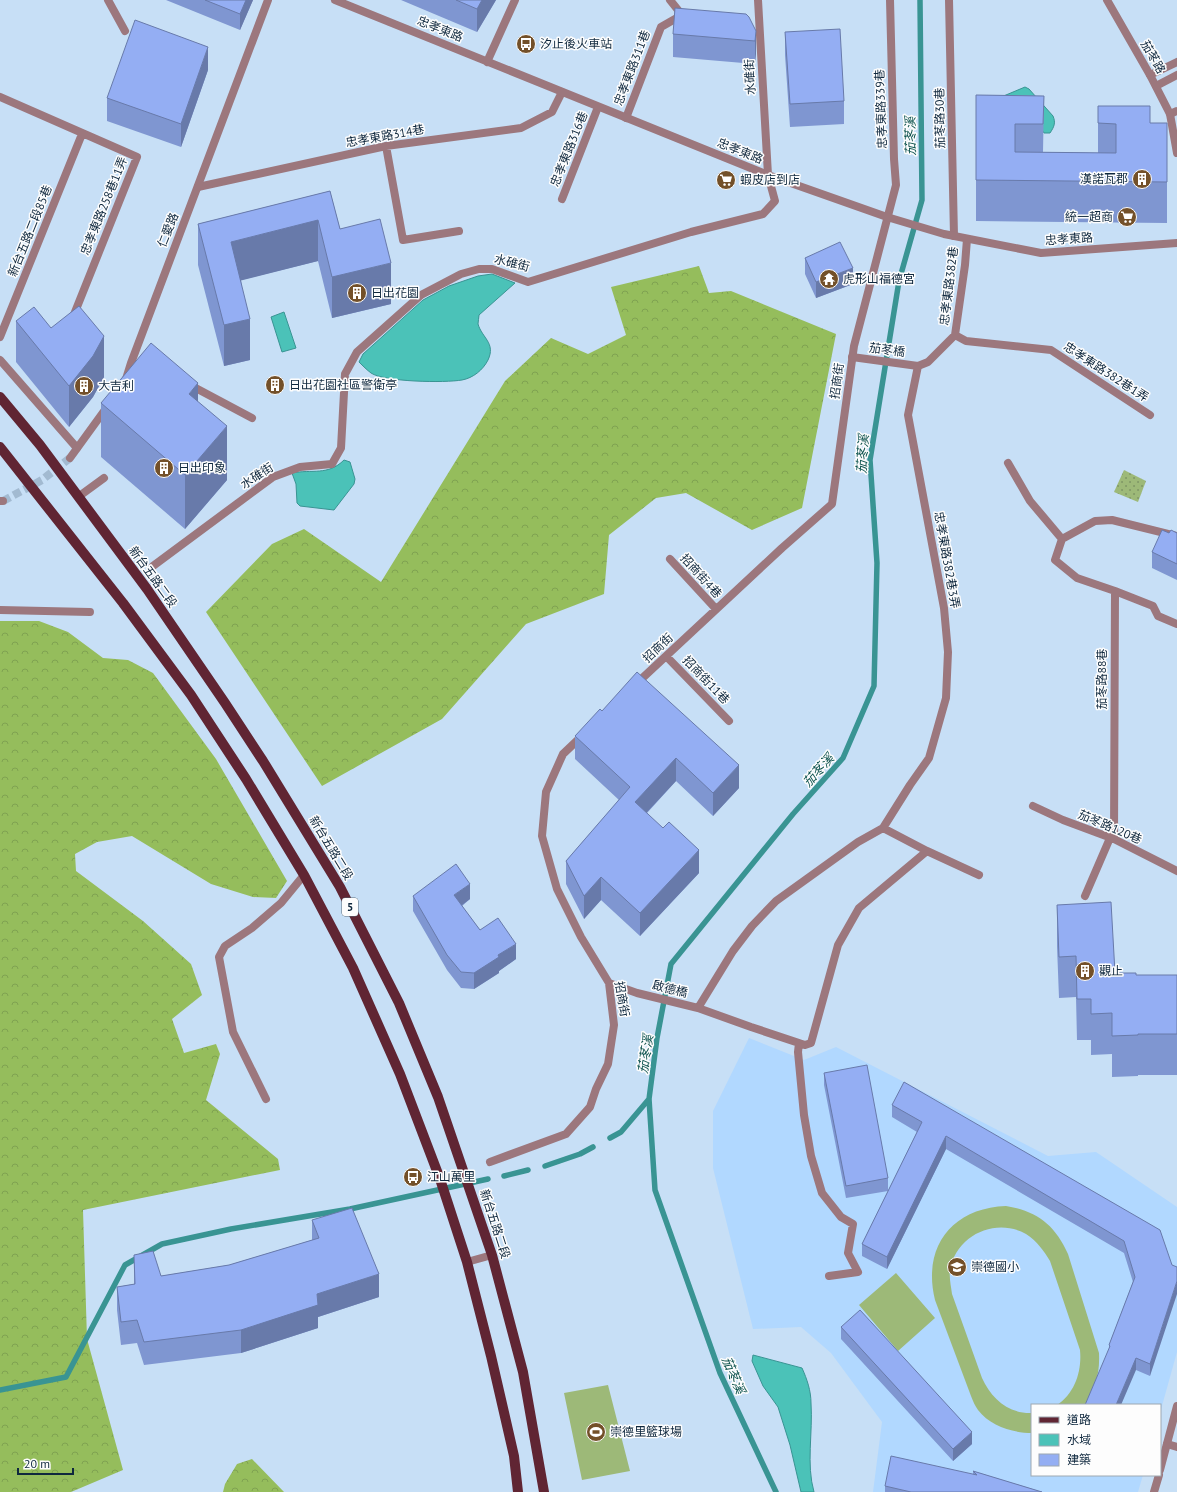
<svg xmlns="http://www.w3.org/2000/svg" width="1177" height="1492" viewBox="0 0 1177 1492" font-family="'PT Sans','Noto Sans TC',sans-serif">
  <style>
    .built { fill: #b1d8ff }
    .forest { fill: url(#forest-crowns) }
    .park { fill: url(#park-dots) }
    .pitch { fill: #9db978 }
    .water { fill: #4bc2b8; stroke: #399493 }
    .lines { fill: none; stroke-linecap: round; stroke-linejoin: round }
    .stream { stroke: #399493; stroke-width: 5.5 }
    .minor-tunnel { stroke: #a2bad1; stroke-width: 8; stroke-dasharray: 8 4; stroke-linecap: butt }
    .service { stroke: #9c777d; stroke-width: 8 }
    .pedestrian { stroke: #9c777d; stroke-width: 8 }
    .minor { stroke: #9c777d; stroke-width: 8 }
    .tertiary { stroke: #9c777d; stroke-width: 8 }
    .primary { stroke: #602533; stroke-width: 10 }
    .wall { fill: #7f96d1 }
    .shaded-wall { fill: #687aaa }
    .building { fill: #94aef3; stroke: #687aaa }
    .labels { text-anchor: middle; stroke-width: 3; stroke-linejoin: round; paint-order: stroke }
    .shield { fill: #fdfdfd; stroke: #566877; stroke-width: 1 }
    .shield-label { font-size: 11px; font-weight: bold; fill: #0f283e }
    .street-label { font-size: 12px; fill: #0f283e; stroke: #fdfdfd }
    .poi-label { font-size: 12px; fill: #0f283e; stroke: #fdfdfd; text-anchor: start }
    .water-label { font-size: 13px; font-style: italic; fill: #0f544f; stroke: #fdfdfd }
  </style>
  <defs>
    <pattern id="forest-crowns" width="20" height="18" patternUnits="userSpaceOnUse"><rect width="20" height="18" fill="#95bd5c"/><path d="M2 6a3 3 0 1 1 6 0M12 15a3 3 0 1 1 6 0" fill="none" stroke="#7fa251"/></pattern>
    <pattern id="park-dots" width="8" height="8" patternUnits="userSpaceOnUse"><rect width="8" height="8" fill="#9db978"/><path d="M2 2h.1M6 6h.1" fill="none" stroke="#7e9664" stroke-width="1.8" stroke-linecap="round"/></pattern>
  </defs>
  <rect width="100%" height="100%" fill="#c7dff6"/>
  <!-- built -->
  <path class="built" d="M 749,1038 L 804,1060 L 836,1047 L 1048,1156 L 1096,1152 L 1177,1207 L 1177,1352 L 1160,1413 L 1160,1405 L 1032,1405 L 1032,1475 L 1143,1475 L 1138,1492 L 873,1492 L 882,1422 L 831,1353 L 801,1327 L 753,1329 L 713,1168 L 713,1111 Z"/>
  <!-- forest -->
  <path class="forest" d="M 699,266 L 709,293 L 731,291 L 836,334 L 802,508 L 752,530 L 686,493 L 656,498 L 609,535 L 604,594 L 526,624 L 442,719 L 322,786 L 206,612 L 272,544 L 304,529 L 381,582 L 505,381 L 551,338 L 588,354 L 626,335 L 611,287 Z
    M 0,621 L 39,621 L 68,632 L 103,658 L 128,660 L 153,673 L 216,759 L 287,881 L 276,898 L 253,897 L 211,884 L 132,836 L 97,842 L 75,854 L 76,871 L 143,921 L 191,964 L 202,995 L 172,1019 L 184,1053 L 216,1044 L 220,1054 L 206,1100 L 278,1159 L 280,1170 L 83,1210 L 87,1339 L 123,1470 L 71,1492 L 0,1492 Z
    M 252,1459 L 284,1492 L 223,1492 L 225,1484 L 237,1464 Z"/>
  <!-- park -->
  <path class="park" d="M 1124,470 L 1146,481 L 1138,502 L 1114,492 Z"/>
  <!-- pitch -->
  <path class="pitch" d="M 1006,1206 C 1037,1211 1055,1225 1068,1254 L 1099,1353 C 1100,1376 1095,1385 1086,1405 L 1057,1405 C 1075,1393 1082,1371 1080,1350 L 1050,1261 C 1044,1251 1037,1241 1026,1234 C 996,1217 956,1235 950,1270 C 949,1278 951,1286 952,1294 L 982,1378 C 991,1398 1008,1414 1032,1413 L 1032,1433 C 1013,1433 990,1426 978,1410 C 975,1406 973,1401 971,1396 L 935,1300 C 922,1247 952,1208 1006,1206 Z
    M 896,1273 L 935,1318 L 898,1351 L 859,1305 Z
    M 608,1385 L 630,1471 L 582,1480 L 564,1393 Z"/>
  <!-- water -->
  <path class="water" d="M 1025,87 L 1029,89 L 1053,116 C 1056,123 1054,127 1050,133 L 1044,133 L 1041,128 L 994,100 Z
    M 492,274 L 515,283 L 479,315 C 479,318 478,321 478,324 C 482,338 496,343 488,360 C 483,370 473,378 462,380 C 445,383 384,382 371,373 C 367,370 363,366 359,362 L 363,354 L 423,300 L 449,286 L 478,276 Z
    M 284,312 L 296,348 L 282,352 L 271,317 Z
    M 344,460 L 350,462 L 355,479 L 354,484 L 334,510 L 300,506 L 297,503 L 296,484 L 292,473 C 312,469 328,476 344,460 Z
    M 753,1355 L 802,1368 C 807,1379 811,1391 811,1403 C 813,1433 806,1464 814,1492 L 801,1492 L 790,1445 L 778,1407 L 763,1386 L 752,1361 Z"/>
  <g class="lines">
    <!-- stream -->
    <path class="stream" d="M 610,1138 L 621,1132 L 649,1099
      M 545,1166 L 580,1154 L 593,1147
      M 504,1176 L 528,1170
      M 0,1390 L 66,1377 L 125,1265 L 162,1244 L 231,1229 L 350,1209 L 488,1179
      M 776,1492 L 720,1373 L 655,1190 L 649,1099 L 657,1038 L 671,964 L 793,814 L 843,758 L 874,686 L 877,563 L 870,460 L 899,281 L 922,200 L 920,0"/>
    <!-- minor-tunnel -->
    <path class="minor-tunnel" d="M 3,501 L 42,480 L 70,458"/>
    <!-- service -->
    <path class="service" d="M 108,0 L 125,31
      M 670,0 L 682,15
      M 949,0 L 954,236
      M 1156,86 L 1177,75
      M 0,97 L 137,157 L 73,317
      M 1170,114 L 1177,111
      M 626,118 L 661,27 L 682,15
      M 386,146 L 403,240 L 459,231
      M 198,187 L 386,146 L 521,128 L 552,112 L 562,92
      M 562,199 L 598,107
      M 955,335 L 966,341 L 1051,350 L 1150,415
      M 0,337 L 82,134
      M 0,360 L 77,448
      M 190,385 L 252,418
      M 1008,463 L 1030,501 L 1062,539 L 1095,521 L 1112,520 L 1177,536
      M 78,497 L 104,478
      M 1062,539 L 1055,560 L 1077,578 L 1115,591
      M 670,559 L 716,609
      M 153,566 L 273,477 L 300,467 L 332,464 L 341,448 L 345,374 L 357,352 L 421,295 L 461,274 L 479,269 L 492,269 L 528,282 L 691,232 L 763,214 L 775,201 L 768,175 L 758,0
      M 0,610 L 90,612
      M 666,656 L 729,721
      M 636,684 L 782,548 L 832,504 L 854,346 L 896,185 L 894,159 L 890,0
      M 1033,806 L 1063,820 L 1114,839 L 1177,871
      M 883,828 L 927,851 L 979,875
      M 1114,839 L 1115,591 L 1153,606 L 1158,616 L 1177,624
      M 1085,896 L 1110,838
      M 609,983 L 637,993 L 698,1008 L 751,1027 L 805,1045 L 811,1043 L 838,945 L 859,908 L 927,851
      M 698,1008 L 733,951 L 752,926 L 776,901 L 858,842 L 883,828 L 910,785 L 929,758 L 946,698 L 948,652 L 944,608 L 908,415 L 918,366 L 928,362 L 955,335 L 965,265 L 967,239
      M 799,1043 L 798,1052 L 804,1115 L 811,1156 L 822,1193 L 841,1217 L 853,1224 L 848,1253 L 858,1272 L 829,1276
      M 266,1099 L 233,1032 L 219,957 L 225,946 L 252,928 L 281,903 L 304,875
      M 490,1162 L 566,1134 L 590,1107 L 596,1089 L 608,1064 L 614,1025 L 609,983 L 581,937 L 557,889 L 542,836 L 546,792 L 563,754 L 583,735
      M 467,1262 L 492,1255
      M 1167,1444 L 1177,1447"/>
    <!-- pedestrian -->
    <path class="pedestrian" d="M 1150,75 L 1177,62"/>
    <!-- minor -->
    <path class="minor" d="M 335,0 L 768,175 L 887,217 L 944,234 L 1041,253 L 1177,243
      M 487,62 L 515,0
      M 852,357 L 918,366
      M 126,379 L 131,363 L 268,0
      M 70,458 L 107,407
      M 0,501 L 3,501"/>
    <!-- tertiary -->
    <path class="tertiary" d="M 1107,0 L 1150,75 L 1170,114 L 1177,153
      M 1160,1470 L 1177,1406
      M 1154,1492 L 1159,1475"/>
    <!-- primary -->
    <path class="primary" d="M 0,397 L 40,445 L 147,589 L 225,703 L 263,761 L 340,887 L 399,1003 L 438,1097 L 492,1255 L 523,1372 L 544,1492
      M 0,447 L 123,603 L 191,695 L 246,779 L 304,875 L 353,968 L 400,1074 L 440,1179 L 467,1262 L 491,1356 L 514,1456 L 518,1492"/>
  </g>
  <!-- wall -->
  <path class="wall" d="M 166,0 L 253,0 L 240,30 Z
    M 401,0 L 496,0 L 477,32 Z
    M 756,31 L 755,64 L 673,57 L 673,34 Z
    M 785,32 L 844,101 L 844,124 L 790,127 L 785,55 Z
    M 208,70 L 181,147 L 107,121 L 107,98 Z
    M 976,95 L 1044,96 L 1043,152 L 1098,153 L 1098,106 L 1150,123 L 1167,123 L 1167,223 L 976,221 Z
    M 330,191 L 340,229 L 391,304 L 332,318 L 318,261 L 241,280 L 250,360 L 224,366 L 198,265 L 198,224 Z
    M 805,258 L 853,284 L 816,298 L 805,274 Z
    M 16,321 L 51,328 L 104,377 L 93,397 L 69,427 L 16,362 Z
    M 198,402 L 227,480 L 185,529 L 101,457 L 101,403 Z
    M 1177,533 L 1177,580 L 1152,568 L 1152,552 Z
    M 602,711 L 739,788 L 713,816 L 676,781 L 647,813 L 699,873 L 640,936 L 601,900 L 584,919 L 566,884 L 566,861 L 619,800 L 575,759 L 575,736 Z
    M 413,896 L 470,899 L 462,906 L 480,930 L 516,959 L 499,971 L 499,973 L 474,989 L 461,988 L 447,970 L 413,911 Z
    M 1057,905 L 1115,973 L 1136,975 L 1177,975 L 1177,1075 L 1138,1075 L 1138,1076 L 1112,1077 L 1112,1054 L 1091,1055 L 1091,1040 L 1077,1040 L 1076,997 L 1059,998 L 1057,946 Z
    M 824,1073 L 888,1178 L 888,1191 L 846,1198 L 824,1085 Z
    M 892,1105 L 1160,1230 L 1150,1376 L 1136,1370 L 1109,1349 L 1109,1345 L 1133,1282 L 1124,1253 L 946,1149 L 887,1269 L 862,1256 L 862,1244 L 917,1132 L 892,1117 Z
    M 312,1220 L 379,1297 L 318,1317 L 318,1328 L 241,1353 L 144,1365 L 137,1343 L 121,1345 L 117,1310 L 117,1287 L 134,1284 L 134,1255 L 161,1276 L 229,1265 L 312,1240 Z
    M 841,1327 L 972,1444 L 953,1461 L 841,1339 Z
    M 973,1471 L 1042,1492 L 885,1492 L 885,1486 L 973,1474 Z"/>
  <!-- shaded-wall -->
  <path class="shaded-wall" d="M 246,0 L 253,0 L 240,30 L 240,14 Z
    M 482,0 L 496,0 L 477,32 L 477,9 Z
    M 756,31 L 756,54 L 755,64 L 755,41 Z
    M 208,47 L 208,70 L 181,147 L 181,124 Z
    M 318,220 L 318,261 L 231,283 L 231,242 Z
    M 391,263 L 391,304 L 332,318 L 332,277 Z
    M 853,268 L 853,284 L 816,298 L 816,282 Z
    M 250,319 L 250,360 L 224,366 L 224,325 Z
    M 104,336 L 104,377 L 93,397 L 69,427 L 69,386 Z
    M 198,383 L 198,437 L 189,394 Z
    M 227,426 L 227,480 L 185,529 L 185,475 Z
    M 676,758 L 676,781 L 635,825 L 635,802 Z
    M 739,765 L 739,788 L 713,816 L 713,793 Z
    M 699,850 L 699,873 L 640,936 L 640,913 Z
    M 601,877 L 601,900 L 584,919 L 584,896 Z
    M 470,884 L 470,899 L 454,911 L 454,895 Z
    M 516,944 L 516,959 L 499,971 L 499,973 L 474,989 L 474,973 L 498,955 Z
    M 946,1136 L 946,1149 L 887,1269 L 887,1257 Z
    M 379,1274 L 379,1297 L 318,1317 L 318,1328 L 241,1353 L 241,1330 L 317,1294 Z
    M 1177,1281 L 1177,1294 L 1150,1376 L 1150,1364 Z
    M 1136,1358 L 1136,1370 L 1121,1405 L 1116,1405 Z
    M 972,1432 L 972,1444 L 953,1461 L 953,1449 Z"/>
  <!-- building -->
  <path class="building" d="M 205,0 L 246,0 L 240,14 Z
    M 456,0 L 482,0 L 477,9 Z
    M 675,8 L 746,14 L 749,17 L 756,31 L 755,41 L 673,34 Z
    M 135,20 L 208,47 L 181,124 L 107,98 Z
    M 840,29 L 844,101 L 790,104 L 785,32 Z
    M 976,95 L 1044,96 L 1043,124 L 1015,124 L 1015,152 L 1116,153 L 1116,124 L 1098,123 L 1098,106 L 1150,106 L 1150,123 L 1167,123 L 1167,182 L 976,180 Z
    M 330,191 L 340,229 L 380,219 L 391,263 L 332,277 L 318,220 L 231,242 L 250,319 L 224,325 L 198,224 Z
    M 840,242 L 853,268 L 816,282 L 805,258 Z
    M 79,306 L 104,336 L 93,356 L 69,386 L 16,321 L 34,307 L 51,328 Z
    M 151,343 L 198,383 L 189,394 L 227,426 L 185,475 L 101,403 Z
    M 1162,530 L 1169,533 L 1171,530 L 1177,533 L 1177,564 L 1152,552 Z
    M 637,672 L 739,765 L 713,793 L 676,758 L 635,802 L 663,828 L 669,822 L 699,850 L 640,913 L 601,877 L 584,896 L 566,861 L 630,787 L 575,736 L 600,709 L 602,711 Z
    M 456,864 L 470,884 L 454,895 L 480,930 L 498,918 L 516,944 L 498,955 L 499,957 L 474,973 L 461,972 L 447,955 L 413,896 Z
    M 1111,902 L 1115,973 L 1136,973 L 1136,975 L 1177,975 L 1177,1034 L 1138,1034 L 1138,1035 L 1112,1036 L 1112,1013 L 1091,1014 L 1091,999 L 1077,999 L 1076,956 L 1059,957 L 1057,905 Z
    M 867,1065 L 888,1178 L 846,1186 L 824,1073 Z
    M 904,1082 L 1160,1230 L 1172,1265 L 1177,1267 L 1177,1281 L 1150,1364 L 1136,1358 L 1116,1405 L 1085,1405 L 1110,1346 L 1109,1345 L 1135,1277 L 1124,1241 L 946,1136 L 887,1257 L 862,1244 L 922,1122 L 892,1105 Z
    M 352,1208 L 379,1274 L 317,1294 L 318,1305 L 241,1330 L 144,1342 L 137,1320 L 121,1322 L 117,1287 L 135,1284 L 134,1255 L 153,1251 L 161,1276 L 229,1265 L 319,1238 L 312,1220 Z
    M 860,1310 L 972,1432 L 953,1449 L 841,1327 Z
    M 891,1456 L 977,1475 L 973,1471 L 1042,1492 L 911,1492 L 885,1486 Z"/>
  <!-- icons -->
  <defs>
    <g id="bus-disc" transform="scale(1)"><circle r="9.5" fill="#735029" stroke="#fdfdfd"/><path d="M-5-6H5V4H4V6H2V4H-2V6H-4V4H-5ZM-3.5-4V0h7V-4ZM-3.5 1.2v1.5H-2V1.2ZM2 1.2v1.5H3.5V1.2Z" fill="#fff"/></g>
    <g id="building-disc" transform="scale(1)"><circle r="9.5" fill="#735029" stroke="#fdfdfd"/><path d="M-4-6H4V6H1V3H-1V6H-4ZM-2.5-4.3h1.7v1.8h-1.7ZM.8-4.3h1.7v1.8H.8ZM-2.5-1h1.7V.8h-1.7ZM.8-1h1.7V.8H.8Z" fill="#fff"/></g>
    <g id="supermarket-disc" transform="scale(1)"><circle r="9.5" fill="#735029" stroke="#fdfdfd"/><path d="M-6-5.5h2.5l.6 2H6L4.5 2H-2.5L-4.4-4H-6ZM-1.5 3.2a1.3 1.3 0 1 0 .1 0ZM3 3.2a1.3 1.3 0 1 0 .1 0Z" fill="#fff"/></g>
    <g id="temple-disc" transform="scale(1)"><circle r="9.5" fill="#735029" stroke="#fdfdfd"/><path d="M0-6L5-2H3V0L6.5 2.5H4V6H1.5V3h-3V6H-4V2.5H-6.5L-3 0V-2H-5Z" fill="#fff"/></g>
    <g id="school-disc" transform="scale(1)"><circle r="9.5" fill="#735029" stroke="#fdfdfd"/><path d="M0-5L7-2L0 1L-7-2ZM-4 1L0 2.5L4 1V4Q0 6-4 4Z" fill="#fff"/></g>
    <g id="stadium-disc" transform="scale(1)"><circle r="9.5" fill="#735029" stroke="#fdfdfd"/><path d="M0-5a6.5 5 0 1 0 0 10a6.5 5 0 1 0 0-10ZM-3.5-1.8h7v3.6h-7Z" fill="#fff"/></g>
  </defs>
  <g fill-rule="evenodd">
    <use href="#bus-disc" x="526" y="44"/>
    <use href="#building-disc" x="1142" y="179"/>
    <use href="#supermarket-disc" x="726" y="180"/>
    <use href="#supermarket-disc" x="1127" y="217"/>
    <use href="#temple-disc" x="829" y="279"/>
    <use href="#building-disc" x="357" y="293"/>
    <use href="#building-disc" x="275" y="385"/>
    <use href="#building-disc" x="84" y="386"/>
    <use href="#building-disc" x="164" y="468"/>
    <use href="#building-disc" x="1085" y="971"/>
    <use href="#bus-disc" x="413" y="1177"/>
    <use href="#school-disc" x="957" y="1267"/>
    <use href="#stadium-disc" x="596" y="1432"/>
  </g>
  <g class="labels">
    <!-- shield labels -->
    <rect class="shield" x="342" y="898" width="16" height="18" rx="3"/>
    <g class="shield-label">
      <text x="350" y="911">5</text>
    </g>
    <!-- street labels -->
    <g class="street-label">
      <text transform="translate(440 29) rotate(22)" y="4">忠孝東路</text>
      <text transform="translate(1153 57) rotate(60)" y="4">茄苳路</text>
      <text transform="translate(632 68) rotate(-69)" y="4">忠孝東路311巷</text>
      <text transform="translate(750 77) rotate(-93)" y="4">水碓街</text>
      <text transform="translate(881 109) rotate(-92)" y="4">忠孝東路339巷</text>
      <text transform="translate(940 118) rotate(-91)" y="4">茄苳路30巷</text>
      <text transform="translate(385 136) rotate(-10)" y="4">忠孝東路314巷</text>
      <text transform="translate(569 149) rotate(-68)" y="4">忠孝東路316巷</text>
      <text transform="translate(740 151) rotate(22)" y="4">忠孝東路</text>
      <text transform="translate(104 206) rotate(-68)" y="4">忠孝東路258巷11弄</text>
      <text transform="translate(168 230) rotate(-68)" y="4">仁愛路</text>
      <text transform="translate(30 231) rotate(-68)" y="4">新台五路二段85巷</text>
      <text transform="translate(1069 239) rotate(-4)" y="4">忠孝東路</text>
      <text transform="translate(512 263) rotate(14)" y="4">水碓街</text>
      <text transform="translate(949 286) rotate(-83)" y="4">忠孝東路382巷</text>
      <text transform="translate(887 350) rotate(8)" y="4">茄苳橋</text>
      <text transform="translate(1106 372) rotate(33)" y="4">忠孝東路382巷1弄</text>
      <text transform="translate(837 381) rotate(-82)" y="4">招商街</text>
      <text transform="translate(257 476) rotate(-33)" y="4">水碓街</text>
      <text transform="translate(947 560) rotate(80)" y="4">忠孝東路382巷3弄</text>
      <text transform="translate(701 576) rotate(48)" y="4">招商街4巷</text>
      <text transform="translate(153 577) rotate(54)" y="4">新台五路二段</text>
      <text transform="translate(658 648) rotate(-43)" y="4">招商街</text>
      <text transform="translate(1102 679) rotate(-90)" y="4">茄苳路88巷</text>
      <text transform="translate(706 680) rotate(46)" y="4">招商街11巷</text>
      <text transform="translate(1110 827) rotate(23)" y="4">茄苳路120巷</text>
      <text transform="translate(331 848) rotate(59)" y="4">新台五路二段</text>
      <text transform="translate(670 989) rotate(14)" y="4">啟德橋</text>
      <text transform="translate(622 999) rotate(80)" y="4">招商街</text>
      <text transform="translate(495 1224) rotate(72)" y="4">新台五路二段</text>
    </g>
    <!-- poi labels -->
    <g class="poi-label">
      <text x="540" y="48">汐止後火車站</text>
      <text x="1128" y="183" text-anchor="end">漢諾瓦郡</text>
      <text x="740" y="184">蝦皮店到店</text>
      <text x="1113" y="221" text-anchor="end">統一超商</text>
      <text x="843" y="283">虎形山福德宮</text>
      <text x="371" y="297">日出花園</text>
      <text x="289" y="389">日出花園社區警衛亭</text>
      <text x="98" y="390">大吉利</text>
      <text x="178" y="472">日出印象</text>
      <text x="1099" y="975">觀止</text>
      <text x="427" y="1181">江山萬里</text>
      <text x="971" y="1271">崇德國小</text>
      <text x="610" y="1436">崇德里籃球場</text>
    </g>
    <!-- water labels -->
    <g class="water-label">
      <text transform="translate(910 136) rotate(-91)" y="5">茄苳溪</text>
      <text transform="translate(862 454) rotate(-86)" y="5">茄苳溪</text>
      <text transform="translate(818 770) rotate(-48)" y="5">茄苳溪</text>
      <text transform="translate(645 1054) rotate(-81)" y="5">茄苳溪</text>
      <text transform="translate(734 1375) rotate(67)" y="5">茄苳溪</text>
    </g>
  </g>
  <!-- legend -->
  <rect x="1031" y="1404" width="130" height="72" fill="#fdfdfd" stroke="#9ea8b1"/>
  <rect x="1039" y="1417" width="20" height="6" fill="#602533" stroke="#9ea8b1"/>
  <text x="1067" y="1424" font-size="12" fill="#0f283e">道路</text>
  <rect x="1039" y="1434" width="20" height="12" fill="#4bc2b8" stroke="#9ea8b1"/>
  <text x="1067" y="1444" font-size="12" fill="#0f283e">水域</text>
  <rect x="1039" y="1454" width="20" height="12" fill="#94aef3" stroke="#9ea8b1"/>
  <text x="1067" y="1464" font-size="12" fill="#0f283e">建築</text>
  <!-- scale -->
  <path d="M18 1468v6h55v-6" fill="none" stroke="#0f283e" stroke-width="2"/>
  <text x="24" y="1468" font-size="12" fill="#0f283e" stroke="#fdfdfd" stroke-width="3" paint-order="stroke">20 m</text>
</svg>
